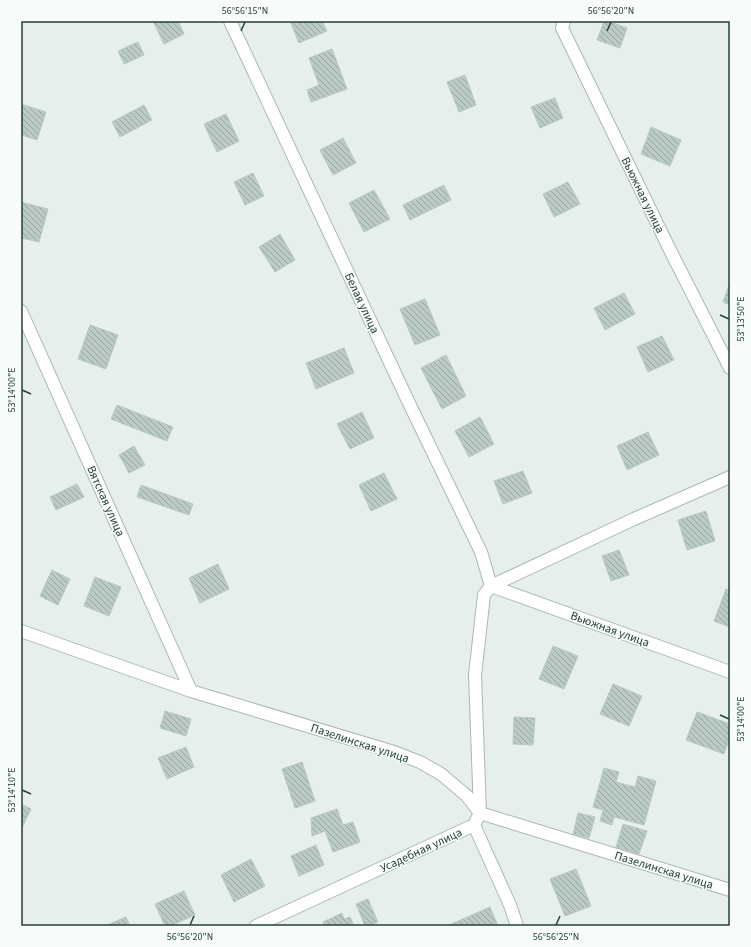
<svg xmlns="http://www.w3.org/2000/svg" width="751" height="947" viewBox="0 0 751 947" font-family="'Source Sans 3',sans-serif">
  <style>
    .building { fill: url(#building-back-hatch); stroke: #b8c9c2 }
    .lines { fill: none; stroke-linecap: round; stroke-linejoin: round }
    .minor-casing { stroke: #a8b8b2; stroke-width: 14 }
    .minor { stroke: #fff; stroke-width: 12 }
    .ticks { fill: none; stroke: #24423a; stroke-width: 1.5 }
    .labels { text-anchor: middle; stroke-width: 3; stroke-linejoin: round; paint-order: stroke }
    .street-label { font-size: 12px; fill: #24423a; stroke: #f7fbf9 }
    .neatline { fill: none; stroke: #24423a; stroke-width: 1.5 }
    .ticks-label { font-size: 10px; text-anchor: middle; fill: #24423a }
  </style>
  <defs>
    <pattern id="building-back-hatch" width="6" height="6" patternUnits="userSpaceOnUse"><rect width="6" height="6" fill="#bbcac4"/><path d="M-1 5l2 2M0 0l6 6M5-1l2 2" fill="none" stroke="#98a6a0"/></pattern>
  </defs>
  <rect width="100%" height="100%" fill="#e6efeb"/>
  <!-- building -->
  <path class="building" d="M 153,21 L 178,21 L 184,34 L 164,44 Z
    M 290,21 L 322,21 L 327,31 L 299,43 Z
    M 604,21 L 608,21 L 627,28 L 620,48 L 597,40 Z
    M 138,42 L 144,55 L 124,64 L 118,51 Z
    M 332,49 L 347,89 L 311,102 L 307,90 L 319,85 L 309,58 Z
    M 465,75 L 476,105 L 459,112 L 447,82 Z
    M 555,98 L 563,118 L 540,128 L 531,107 Z
    M 21,104 L 46,112 L 37,140 L 21,135 Z
    M 144,105 L 152,120 L 120,137 L 112,122 Z
    M 226,114 L 239,141 L 217,152 L 204,124 Z
    M 651,127 L 681,140 L 670,166 L 641,154 Z
    M 343,138 L 356,163 L 333,175 L 320,150 Z
    M 253,173 L 264,196 L 245,205 L 234,182 Z
    M 568,182 L 580,204 L 554,217 L 543,194 Z
    M 444,185 L 451,200 L 410,220 L 403,205 Z
    M 374,190 L 390,219 L 364,232 L 349,203 Z
    M 21,202 L 48,209 L 39,242 L 21,238 Z
    M 280,234 L 295,260 L 275,272 L 259,247 Z
    M 730,282 L 730,305 L 723,302 Z
    M 624,293 L 635,314 L 605,330 L 594,308 Z
    M 425,299 L 440,335 L 415,345 L 400,309 Z
    M 90,325 L 118,335 L 106,369 L 78,359 Z
    M 662,336 L 674,360 L 648,372 L 637,347 Z
    M 344,348 L 354,373 L 316,389 L 306,363 Z
    M 446,355 L 466,396 L 442,409 L 421,368 Z
    M 117,405 L 173,427 L 167,441 L 111,419 Z
    M 362,412 L 374,438 L 350,449 L 337,424 Z
    M 480,417 L 494,444 L 469,457 L 455,431 Z
    M 648,432 L 659,455 L 627,470 L 617,446 Z
    M 134,446 L 145,465 L 129,473 L 119,455 Z
    M 523,471 L 532,493 L 503,504 L 494,481 Z
    M 384,473 L 397,499 L 371,511 L 359,485 Z
    M 77,484 L 84,497 L 56,510 L 50,497 Z
    M 141,485 L 193,504 L 189,515 L 137,497 Z
    M 706,511 L 715,541 L 687,550 L 678,520 Z
    M 619,550 L 629,575 L 611,581 L 602,556 Z
    M 218,564 L 229,589 L 200,603 L 189,578 Z
    M 52,570 L 70,579 L 58,605 L 40,596 Z
    M 95,577 L 121,587 L 109,616 L 84,606 Z
    M 726,589 L 730,590 L 730,627 L 714,621 Z
    M 553,646 L 578,656 L 564,689 L 539,679 Z
    M 613,684 L 642,696 L 629,726 L 600,714 Z
    M 165,711 L 191,719 L 186,736 L 160,728 Z
    M 697,712 L 730,724 L 730,737 L 724,754 L 686,740 Z
    M 514,717 L 535,718 L 533,745 L 513,744 Z
    M 186,747 L 194,767 L 167,779 L 158,758 Z
    M 302,762 L 315,801 L 295,808 L 282,769 Z
    M 604,768 L 619,772 L 616,782 L 635,787 L 638,776 L 656,781 L 644,825 L 614,817 L 612,825 L 600,821 L 603,810 L 593,807 Z
    M 21,804 L 31,809 L 21,830 Z
    M 337,809 L 343,825 L 353,822 L 360,842 L 333,852 L 325,831 L 312,836 L 311,818 Z
    M 578,813 L 595,817 L 589,838 L 573,834 Z
    M 623,824 L 647,831 L 639,854 L 616,847 Z
    M 316,845 L 324,865 L 299,876 L 291,856 Z
    M 251,859 L 265,886 L 234,902 L 221,875 Z
    M 576,869 L 591,906 L 565,916 L 550,879 Z
    M 184,891 L 195,915 L 170,926 L 165,926 L 155,904 Z
    M 368,899 L 378,922 L 367,926 L 365,926 L 356,904 Z
    M 490,907 L 498,926 L 447,926 Z
    M 342,913 L 344,919 L 350,917 L 354,926 L 325,926 L 323,922 Z
    M 126,917 L 130,926 L 105,926 Z"/>
  <g class="lines">
    <!-- minor casing -->
    <g class="minor-casing">
      <path id="minor" d="M 230,21 L 408,401 L 481,552 L 491,586
        M 564,21 L 562,28 L 670,250 L 730,368
        M 21,311 L 191,691
        M 491,586 L 730,672
        M 21,631 L 191,691 L 394,752 L 420,762 L 441,774 L 467,796 L 480,813 L 730,890
        M 474,825 L 510,905 L 517,926
        M 256,926 L 474,825 L 480,813 L 475,675 L 484,595 L 491,586 L 634,519 L 730,477"/>
    </g>
    <!-- minor -->
    <use href="#minor" class="minor"/>
  </g>
  <!-- ticks -->
  <path class="ticks" d="M 241,31 L 245,22M 607,31 L 611,22M 720,315 L 729,319M 22,390 L 31,394M 720,715 L 729,719M 22,790 L 31,794M 190,925 L 194,916M 556,925 L 560,916"/>
  <g class="labels">
    <!-- street labels -->
    <g class="street-label">
      <text transform="translate(643 195) rotate(64)" y="4">Вьюжная улица</text>
      <text transform="translate(362 303) rotate(65)" y="4">Белая улица</text>
      <text transform="translate(106 501) rotate(66)" y="4">Вятская улица</text>
      <text transform="translate(610 629) rotate(20)" y="4">Вьюжная улица</text>
      <text transform="translate(360 743) rotate(18)" y="4">Пазелинская улица</text>
      <text transform="translate(421 850) rotate(-25)" y="4">Усадебная улица</text>
      <text transform="translate(664 870) rotate(17)" y="4">Пазелинская улица</text>
    </g>
  </g>
  <!-- border -->
  <rect width="751" height="947" fill="none" stroke="#f7fbf9" stroke-width="44"/>
  <rect x="22" y="22" width="707" height="903" class="neatline"/>
  <g class="ticks-label">
    <text x="245" y="14">56°56'15"N</text>
    <text x="611" y="14">56°56'20"N</text>
    <text transform="translate(740 319) rotate(-90)" y="4">53°13'50"E</text>
    <text transform="translate(11 390) rotate(-90)" y="4">53°14'00"E</text>
    <text transform="translate(740 719) rotate(-90)" y="4">53°14'00"E</text>
    <text transform="translate(11 790) rotate(-90)" y="4">53°14'10"E</text>
    <text x="190" y="940">56°56'20"N</text>
    <text x="556" y="940">56°56'25"N</text>
  </g>
</svg>
